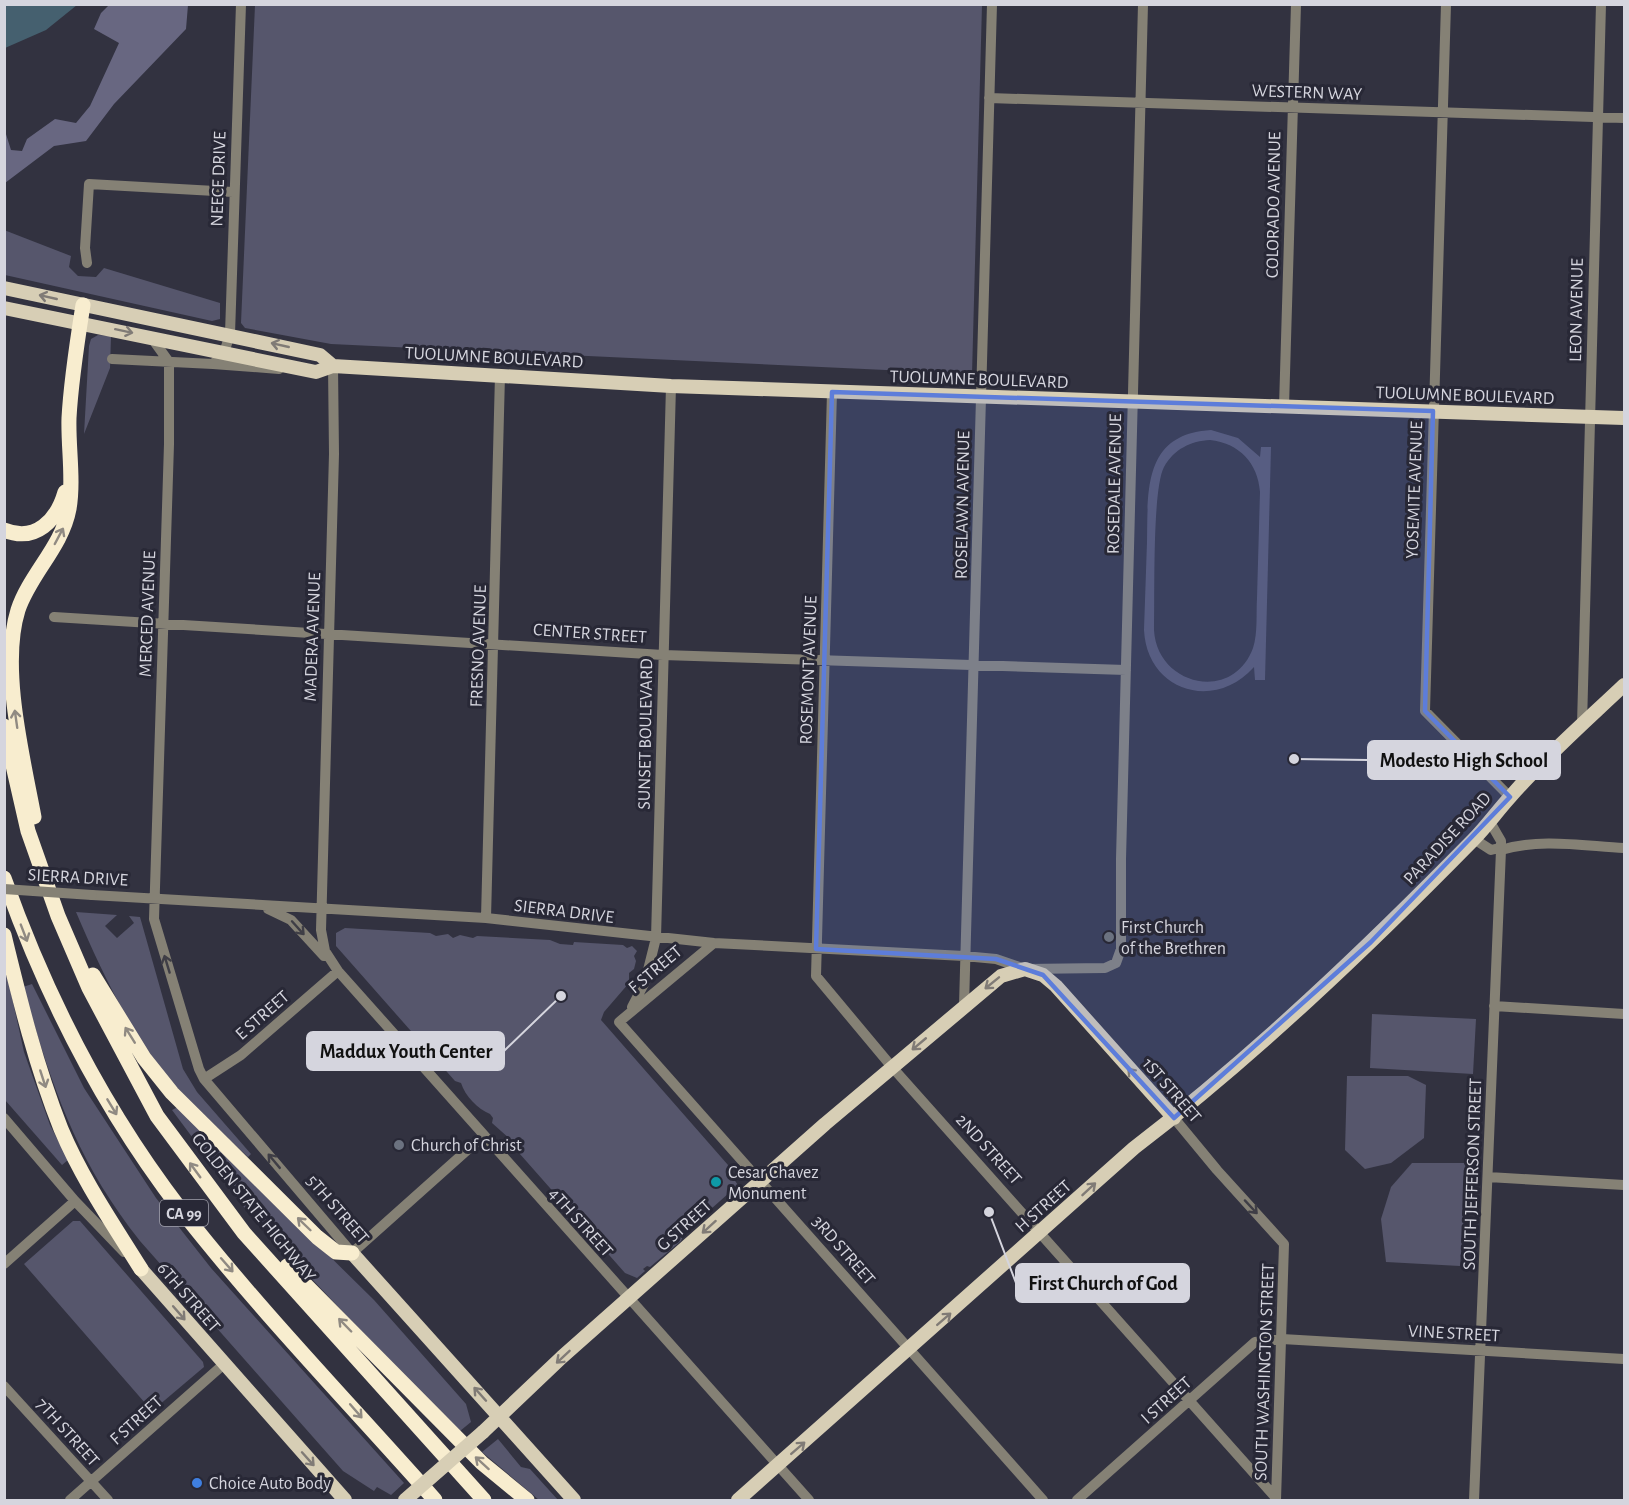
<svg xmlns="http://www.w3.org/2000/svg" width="1629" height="1505" viewBox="0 0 1629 1505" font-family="'Alegreya Sans',sans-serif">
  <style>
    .green { fill: #56566c; fill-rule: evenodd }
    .forest { fill: #686781 }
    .water { fill: #45606f }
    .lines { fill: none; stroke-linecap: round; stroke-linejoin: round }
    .minor { stroke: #858175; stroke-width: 10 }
    .major { stroke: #d7ceb5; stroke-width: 14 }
    .highway { stroke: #f8edcf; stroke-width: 15 }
    .minor-bridge { stroke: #858175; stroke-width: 10 }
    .major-bridge { stroke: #d7ceb5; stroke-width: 14 }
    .oneway { stroke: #807b76 }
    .oneway2 { stroke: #908a82 }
    .oneway3 { stroke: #3f3e46 }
    .marked { fill: #5d7dda; fill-opacity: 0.2; stroke: #5d7dda; stroke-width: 4.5; stroke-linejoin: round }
    .worship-dot { fill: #6b7280; stroke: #282836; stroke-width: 2 }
    .culture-dot { fill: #0f9aa8; stroke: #282836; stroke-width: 2 }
    .shop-dot { fill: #3f7fe0; stroke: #282836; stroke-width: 2 }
    .labels { text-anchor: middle; stroke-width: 6; stroke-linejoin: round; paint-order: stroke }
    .shield { fill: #282836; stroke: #a1a1ac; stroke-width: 1.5 }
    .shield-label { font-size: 16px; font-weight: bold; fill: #d5d5de }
    .street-label { font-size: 18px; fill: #d5d5de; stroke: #282836 }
    .poi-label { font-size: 18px; fill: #d5d5de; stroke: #282836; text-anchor: start }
    .leader { fill: none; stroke: #d5d5de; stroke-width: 2 }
    .callout-dot { fill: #d5d5de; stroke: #282836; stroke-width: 2 }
    .callout { fill: #d5d5de; stroke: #d5d5de; stroke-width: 2 }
    .callout-label { font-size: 20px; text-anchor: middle; font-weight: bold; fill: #111 }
  </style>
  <rect width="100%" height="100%" fill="#323240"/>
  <!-- green -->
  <path class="green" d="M 255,5 L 982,5 L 972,374 L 331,344 L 245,328 L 241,323 Z
    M 4,230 L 71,256 L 69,267 L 78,276 L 96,277 L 104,268 L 220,303 L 220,319 L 212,321 L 5,275 Z
    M 98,335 L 111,336 L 110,368 L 84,434 L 89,346 L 91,339 Z
    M 1211,430 L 1238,438 L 1260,457 L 1261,447 L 1271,447 L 1265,680 L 1255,680 L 1254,667 C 1214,712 1147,691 1144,630 C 1145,600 1146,571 1147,542 C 1148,491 1143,434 1211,430 ZM 1210,440 C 1239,443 1258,463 1260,492 C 1259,527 1258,563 1257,598 C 1256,614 1258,633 1253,648 C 1233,703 1157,686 1154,630 C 1155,597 1152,490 1164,467 C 1174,449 1191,441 1210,440 Z
    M 76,912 L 117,915 L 105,926 L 117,938 L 134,923 L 129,916 L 140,917 L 183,1069 L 197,1092 L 251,1154 L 248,1157 C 214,1125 177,1093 150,1054 C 120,1011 97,961 76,912 Z
    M 345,928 L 430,933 L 436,936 L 448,934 L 453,938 L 460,935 L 473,938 L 477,936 L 550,940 L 560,944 L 573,945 L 574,942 L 623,945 L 627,948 L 632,946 L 637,951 L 634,956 L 636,961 L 634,969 L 629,973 L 629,983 L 604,1012 L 601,1020 L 728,1165 L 728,1171 L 738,1185 L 684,1233 L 681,1241 L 650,1267 L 647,1266 L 643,1269 L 645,1271 L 637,1278 L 625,1273 L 512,1145 L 510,1139 L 492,1123 L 493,1118 L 490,1114 C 478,1109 465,1096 461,1083 L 455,1081 L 336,946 L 336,933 Z
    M 4,961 L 24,1052 L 50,1125 L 68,1160 L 62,1165 L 5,1100 Z
    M 32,984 L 84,1088 L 156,1198 L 211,1268 L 404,1483 L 391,1495 L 377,1487 L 374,1491 L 343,1471 L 140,1241 C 75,1159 52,1086 23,987 Z
    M 1372,1014 L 1476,1019 L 1473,1074 L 1370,1068 Z
    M 1347,1076 L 1408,1076 L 1426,1085 L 1424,1138 L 1391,1163 L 1365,1169 L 1345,1150 Z
    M 178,1107 L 374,1300 L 466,1404 L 471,1422 L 460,1431 L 361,1331 L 244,1207 L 172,1110 Z
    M 1412,1163 L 1468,1163 L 1460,1266 L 1386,1262 L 1381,1219 L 1391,1187 Z
    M 73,1221 L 80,1221 L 203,1362 L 204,1367 L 152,1411 L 24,1264 Z
    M 498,1439 L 521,1467 L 530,1469 L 558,1500 L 539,1500 L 482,1452 Z"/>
  <!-- forest -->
  <path class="forest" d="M 110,4 L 188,5 L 186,29 L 114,104 L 86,141 L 54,146 L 5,183 L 5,131 L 11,150 L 22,151 L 27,139 L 55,119 L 76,123 L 90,106 L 119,43 L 94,29 L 101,13 Z"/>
  <!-- water -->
  <path class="water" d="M 4,5 L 5,4 L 77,5 L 46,30 L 5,48 Z"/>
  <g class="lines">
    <!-- minor -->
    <path class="minor" d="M 1446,4 L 1425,711 L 1510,797
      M 989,98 L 1624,118
      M 87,263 L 85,248 L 89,184 L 233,192
      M 151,337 L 169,362 L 169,444 L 154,919 L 199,1069 L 204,1079 L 352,1253 L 483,1136
      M 112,359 L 213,364 L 224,353 L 230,334 L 241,4
      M 213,364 L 279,369
      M 333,366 L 334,454 L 321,930 L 325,951 L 338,971 L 809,1500
      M 832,392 L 816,976 L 892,1067 L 1276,1498
      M 1284,407 L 1296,4
      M 54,617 L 663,655 L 1126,670
      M 1582,725 L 1601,4
      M 1474,839 L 1491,850 L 1499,848
      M 1501,850 C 1540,838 1584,846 1624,848
      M 92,895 L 486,918 L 714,943 L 964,956 L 996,959 L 1025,969 L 1105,968 L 1116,963 L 1121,949 L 1121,859 L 1143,4
      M 268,909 L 291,920 L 324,956
      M 486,918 L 500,375
      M 714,943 L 619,1022 L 1043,1500
      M 964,1006 L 992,4
      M 1494,1006 L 1624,1014
      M 632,1007 L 645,982 L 656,938 L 671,386
      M 204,1079 L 241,1055 L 338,971
      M 4,1118 L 75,1201 L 124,1252
      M 1174,1118 L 1217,1170 L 1284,1244 L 1276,1500
      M 1488,1177 L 1624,1185
      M 4,1264 L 75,1201
      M 4,1386 L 108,1500
      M 70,1500 L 224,1364
      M 1077,1500 L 1255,1342 L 1282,1339 L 1624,1359
      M 1474,1500 L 1501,850 L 1501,841 L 1490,822"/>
    <!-- major -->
    <path class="major" d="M 4,288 L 320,355 L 333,366
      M 4,308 L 316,372 L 333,366 L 671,386 L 1624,418
      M 352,1253 L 574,1500
      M 141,1269 L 345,1500
      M 483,1432 L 562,1357 L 825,1124 L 1001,976 L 1025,969 L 1043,975 L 1056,986 L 1174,1118
      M 738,1500 L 1134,1148 C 1255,1055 1366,949 1473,840 C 1487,826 1498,810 1511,796 C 1546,756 1586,721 1624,685"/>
    <!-- highway -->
    <path class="highway" d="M 4,530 C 36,543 57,520 65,492
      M 4,726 L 28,831 L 58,916 L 89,988 L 157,1116 L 244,1233 L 484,1500
      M 34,817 C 23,758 0,667 18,610 C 30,574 62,547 69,509 C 74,480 68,447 69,418 C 71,380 77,343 83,305
      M 4,878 C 46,996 104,1110 181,1210 C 260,1311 350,1404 435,1500
      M 4,935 C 20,1001 36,1066 61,1129 C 82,1179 113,1224 141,1269
      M 93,975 L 144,1058 L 172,1093 L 317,1237 L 336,1252 L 352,1253
      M 287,1266 L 482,1463 L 527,1500"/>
    <!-- minor-bridge -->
    <path class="minor-bridge" d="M 4,889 L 92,895"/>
    <!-- major-bridge -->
    <path class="major-bridge" d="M 405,1500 L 483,1432"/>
  </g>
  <!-- one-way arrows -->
  <defs><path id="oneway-shaft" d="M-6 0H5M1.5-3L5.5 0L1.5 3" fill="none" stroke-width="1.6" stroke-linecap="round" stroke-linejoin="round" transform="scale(1.5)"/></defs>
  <g class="oneway">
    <use href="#oneway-shaft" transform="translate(48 297) rotate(-167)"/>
    <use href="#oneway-shaft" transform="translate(124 331) rotate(12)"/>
    <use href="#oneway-shaft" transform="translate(280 345) rotate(-167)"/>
    <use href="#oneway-shaft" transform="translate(992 983) rotate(141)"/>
    <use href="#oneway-shaft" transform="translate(919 1044) rotate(140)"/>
    <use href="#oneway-shaft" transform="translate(1134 1075) rotate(-132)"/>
    <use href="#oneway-shaft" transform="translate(1089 1189) rotate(-43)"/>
    <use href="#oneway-shaft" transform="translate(709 1227) rotate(138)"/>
    <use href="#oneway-shaft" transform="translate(179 1313) rotate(49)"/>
    <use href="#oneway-shaft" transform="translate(944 1319) rotate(-41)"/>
    <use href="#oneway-shaft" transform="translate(563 1357) rotate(137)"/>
    <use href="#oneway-shaft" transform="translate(480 1394) rotate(-132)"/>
    <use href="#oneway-shaft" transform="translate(798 1448) rotate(-41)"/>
    <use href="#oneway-shaft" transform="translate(308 1459) rotate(48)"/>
  </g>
  <g class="oneway2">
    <use href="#oneway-shaft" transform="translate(59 536) rotate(-62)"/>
    <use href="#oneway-shaft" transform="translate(16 719) rotate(-98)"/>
    <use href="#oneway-shaft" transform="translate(24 933) rotate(69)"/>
    <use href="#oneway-shaft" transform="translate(130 1035) rotate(-122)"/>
    <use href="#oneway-shaft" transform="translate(43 1079) rotate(72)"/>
    <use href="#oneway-shaft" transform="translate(112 1107) rotate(59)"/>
    <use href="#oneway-shaft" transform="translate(195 1170) rotate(-126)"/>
    <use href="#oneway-shaft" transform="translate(304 1224) rotate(-136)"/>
    <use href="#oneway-shaft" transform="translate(227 1265) rotate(49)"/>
    <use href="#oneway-shaft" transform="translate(345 1325) rotate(-134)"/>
    <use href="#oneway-shaft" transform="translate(356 1411) rotate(49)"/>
    <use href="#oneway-shaft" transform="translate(482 1463) rotate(-138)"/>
  </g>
  <g class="oneway3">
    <use href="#oneway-shaft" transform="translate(298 928) rotate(48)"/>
    <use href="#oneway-shaft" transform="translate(167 964) rotate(-107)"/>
    <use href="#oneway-shaft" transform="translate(274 1161) rotate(-130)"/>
    <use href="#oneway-shaft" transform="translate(1251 1207) rotate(47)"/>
  </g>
  <!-- marked area -->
  <path class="marked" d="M 832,392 L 1433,411 L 1425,711 L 1510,797 L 1371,942 L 1174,1118 L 1043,975 L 996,959 L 816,949 Z"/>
  <!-- markers -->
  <g class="worship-dot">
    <circle cx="1109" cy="937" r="6"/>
    <circle cx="399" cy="1145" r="6"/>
  </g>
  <circle class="culture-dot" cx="716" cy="1182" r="6"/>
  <circle class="shop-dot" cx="197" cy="1483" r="6"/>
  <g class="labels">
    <!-- shield labels -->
    <rect class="shield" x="160" y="1200" width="48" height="26" rx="4.5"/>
    <g class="shield-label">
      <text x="184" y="1219">CA 99</text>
    </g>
    <!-- street labels -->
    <g class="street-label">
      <text transform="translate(1307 92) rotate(2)" y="6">WESTERN WAY</text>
      <text transform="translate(218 179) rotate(-88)" y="6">NEECE DRIVE</text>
      <text transform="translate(1273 205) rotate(-89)" y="6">COLORADO AVENUE</text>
      <text transform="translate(1576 310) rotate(-89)" y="6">LEON AVENUE</text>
      <text transform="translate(494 357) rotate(3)" y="6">TUOLUMNE BOULEVARD</text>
      <text transform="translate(979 379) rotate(2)" y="6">TUOLUMNE BOULEVARD</text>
      <text transform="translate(1465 395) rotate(2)" y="6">TUOLUMNE BOULEVARD</text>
      <text transform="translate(1114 484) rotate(-89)" y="6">ROSEDALE AVENUE</text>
      <text transform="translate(1414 490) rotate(-88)" y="6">YOSEMITE AVENUE</text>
      <text transform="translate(962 505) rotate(-89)" y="6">ROSELAWN AVENUE</text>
      <text transform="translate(147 614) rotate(-88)" y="6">MERCED AVENUE</text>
      <text transform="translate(590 633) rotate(4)" y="6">CENTER STREET</text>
      <text transform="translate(312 637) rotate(-88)" y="6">MADERA AVENUE</text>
      <text transform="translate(478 646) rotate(-88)" y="6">FRESNO AVENUE</text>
      <text transform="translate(808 670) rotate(-88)" y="6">ROSEMONT AVENUE</text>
      <text transform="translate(645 734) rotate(-89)" y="6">SUNSET BOULEVARD</text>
      <text transform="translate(1447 838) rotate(-47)" y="6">PARADISE ROAD</text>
      <text transform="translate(78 877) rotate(3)" y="6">SIERRA DRIVE</text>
      <text transform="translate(564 911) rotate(7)" y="6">SIERRA DRIVE</text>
      <text transform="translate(655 969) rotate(-40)" y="6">F STREET</text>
      <text transform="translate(262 1015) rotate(-41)" y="6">E STREET</text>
      <text transform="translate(1172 1090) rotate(49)" y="6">1ST STREET</text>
      <text transform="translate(989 1149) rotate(48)" y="6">2ND STREET</text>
      <text transform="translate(1472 1174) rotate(-88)" y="6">SOUTH JEFFERSON STREET</text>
      <text transform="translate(1043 1206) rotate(-42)" y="6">H STREET</text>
      <text transform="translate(254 1207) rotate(51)" y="6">GOLDEN STATE HIGHWAY</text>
      <text transform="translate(338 1209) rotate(49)" y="6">5TH STREET</text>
      <text transform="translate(581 1222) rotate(48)" y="6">4TH STREET</text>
      <text transform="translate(684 1225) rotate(-42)" y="6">G STREET</text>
      <text transform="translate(844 1250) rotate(49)" y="6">3RD STREET</text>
      <text transform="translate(189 1297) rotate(49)" y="6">6TH STREET</text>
      <text transform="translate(1454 1333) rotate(3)" y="6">VINE STREET</text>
      <text transform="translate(1264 1372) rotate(-88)" y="6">SOUTH WASHINGTON STREET</text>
      <text transform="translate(1166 1400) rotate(-42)" y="6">I STREET</text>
      <text transform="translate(136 1420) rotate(-42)" y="6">F STREET</text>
      <text transform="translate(68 1432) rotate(48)" y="6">7TH STREET</text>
    </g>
    <!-- poi labels -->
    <g class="poi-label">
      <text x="1121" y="933">First Church<tspan x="1121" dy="21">of the Brethren</tspan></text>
      <text x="411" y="1151">Church of Christ</text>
      <text x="728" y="1178">Cesar Chavez<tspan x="728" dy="21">Monument</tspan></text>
      <text x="209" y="1489">Choice Auto Body</text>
    </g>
  </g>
  <!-- callouts -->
  <path class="leader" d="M1294 759L1368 760M561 996L504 1051M989 1212L1016 1283"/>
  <g class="callout-dot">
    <circle cx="1294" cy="759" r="6"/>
    <circle cx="561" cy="996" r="6"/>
    <circle cx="989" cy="1212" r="6"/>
  </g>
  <g class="callout">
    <rect x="1368" y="741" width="192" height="38" rx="6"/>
    <rect x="307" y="1032" width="197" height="38" rx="6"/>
    <rect x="1016" y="1264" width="173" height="38" rx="6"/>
  </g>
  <g class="callout-label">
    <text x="1464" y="767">Modesto High School</text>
    <text x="406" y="1058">Maddux Youth Center</text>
    <text x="1103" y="1290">First Church of God</text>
  </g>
  <!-- border -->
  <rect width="1629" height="1505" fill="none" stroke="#d5d5de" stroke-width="12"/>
</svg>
